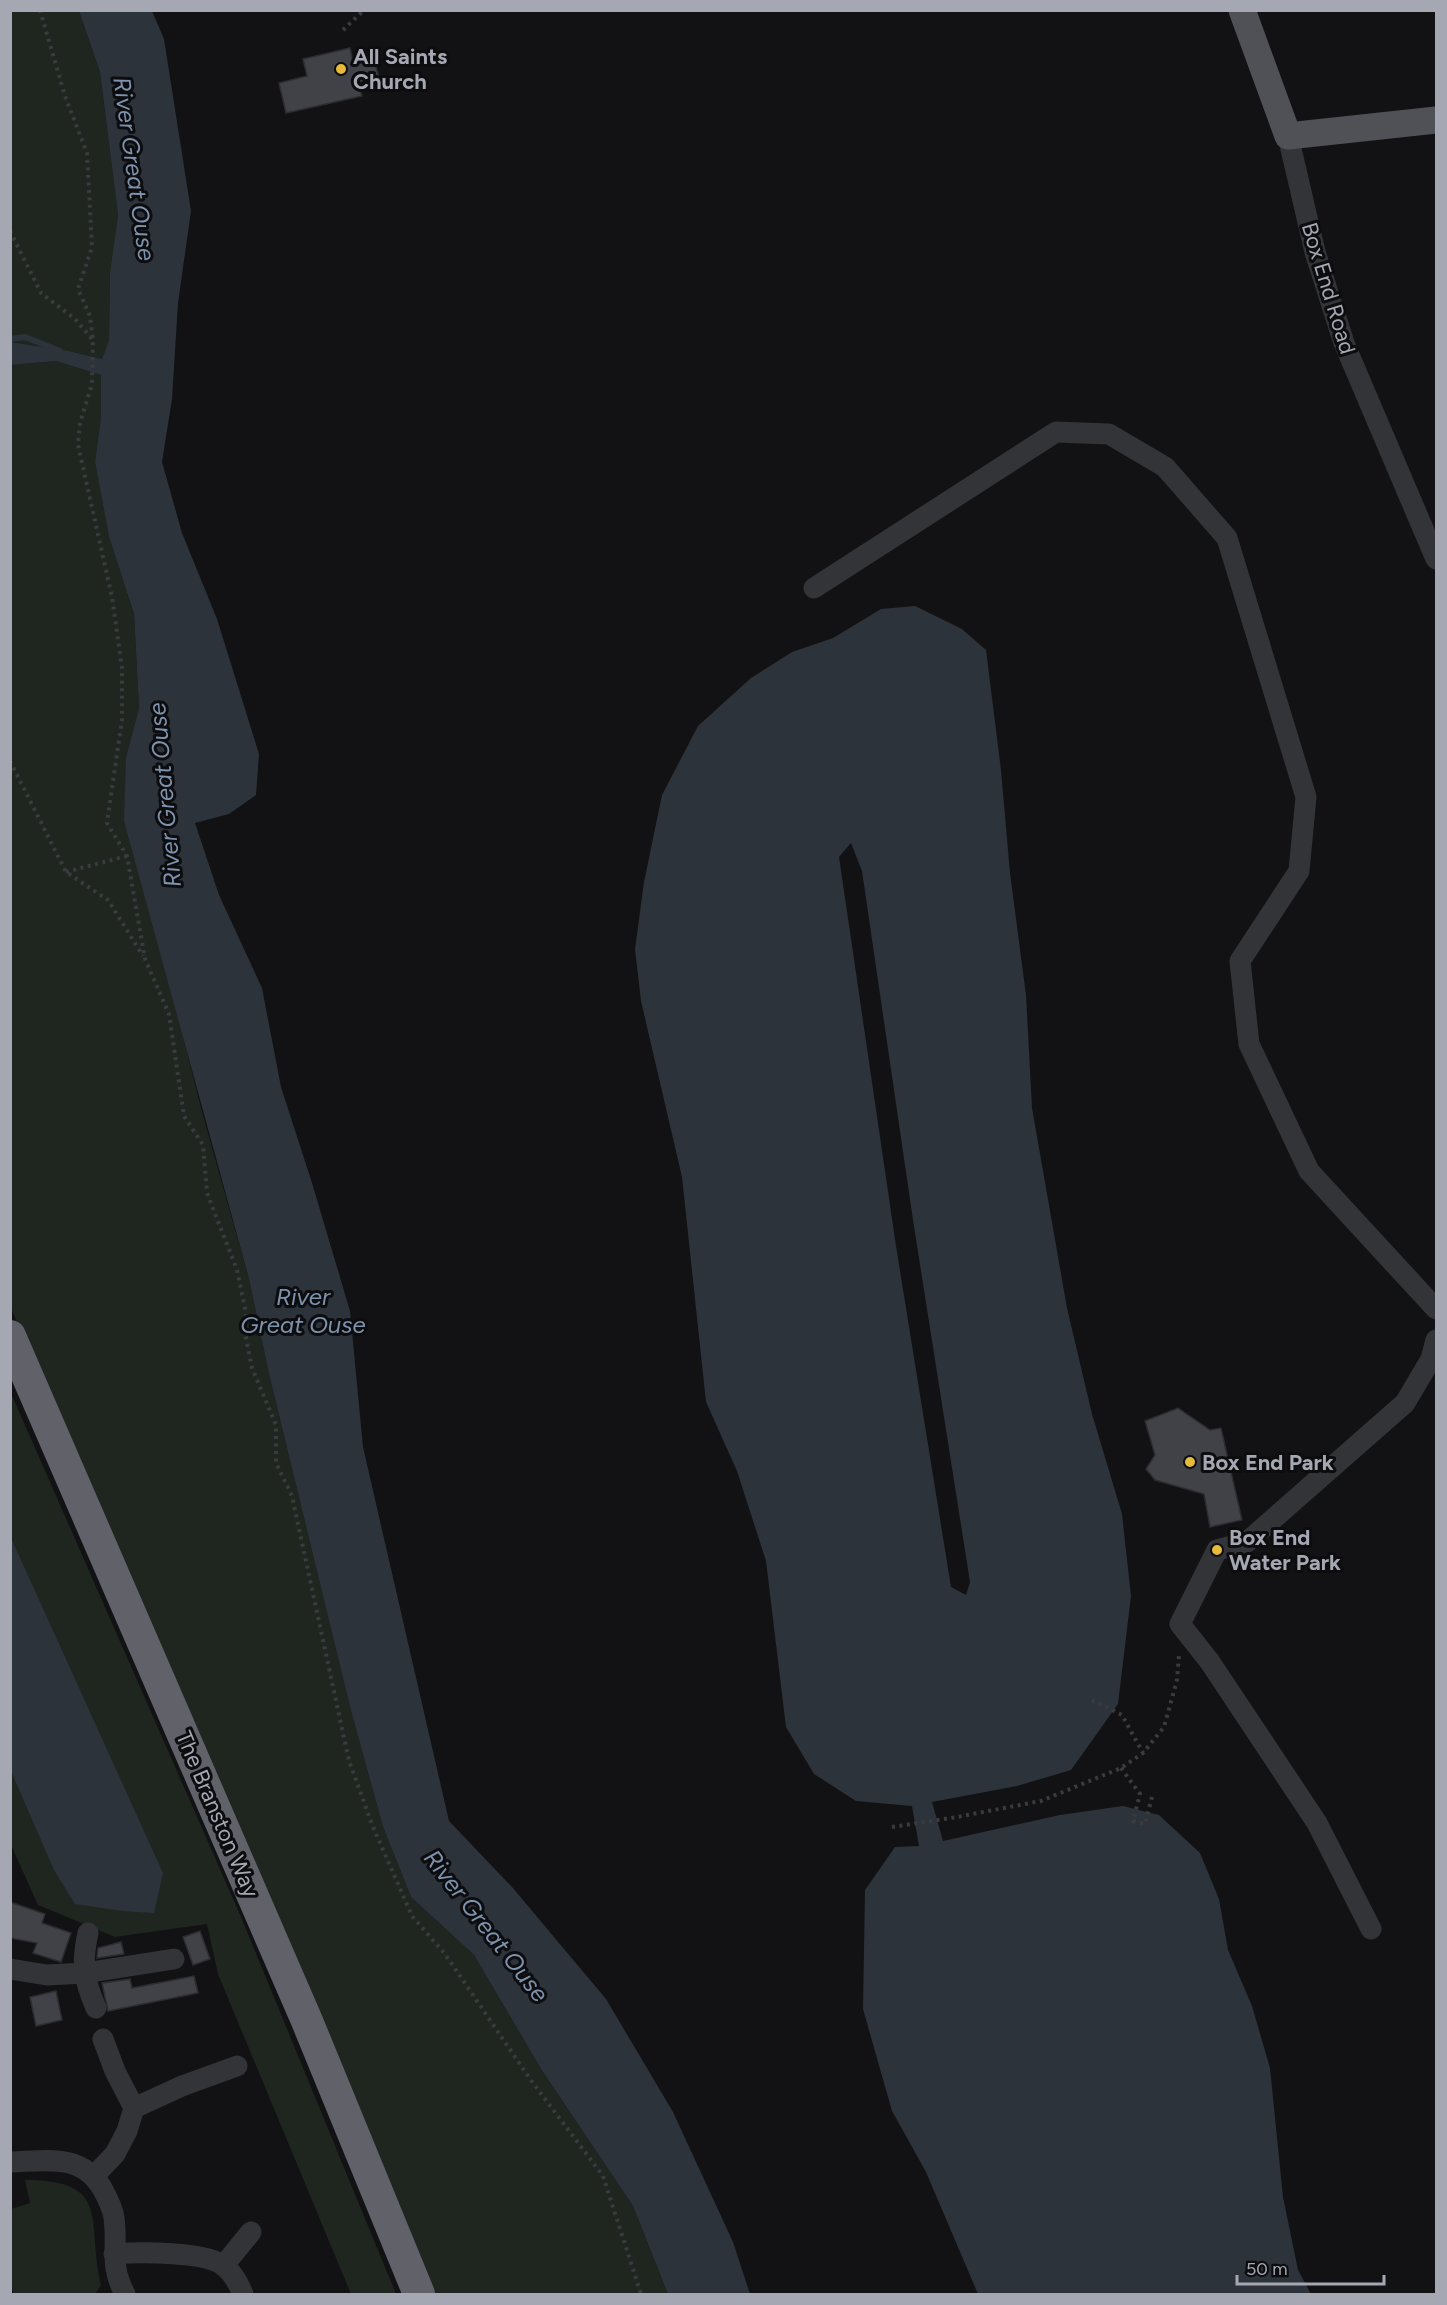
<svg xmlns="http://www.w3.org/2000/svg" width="1447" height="2305" viewBox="0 0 1447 2305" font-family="Figtree,sans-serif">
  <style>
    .green { fill: #1f2620 }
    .water { fill: #2c333b; fill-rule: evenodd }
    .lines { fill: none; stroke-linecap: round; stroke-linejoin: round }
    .stream { stroke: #2c333b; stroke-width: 6 }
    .building { fill: #414247; stroke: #2d2c30; stroke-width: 1.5 }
    .path { stroke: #3a3b3f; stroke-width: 4; stroke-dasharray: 3 4.5; stroke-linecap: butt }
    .minor { stroke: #333438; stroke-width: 21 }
    .major { stroke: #505157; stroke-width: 27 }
    .highway { stroke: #606169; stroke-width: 32 }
    .poi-dot { fill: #e5bb39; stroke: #0d0d0f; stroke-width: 2 }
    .labels { text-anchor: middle; stroke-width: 6; stroke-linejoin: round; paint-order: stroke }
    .poi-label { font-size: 22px; font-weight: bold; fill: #a5a8b3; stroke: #0d0d0f; text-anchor: start }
    .street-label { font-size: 22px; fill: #a5a8b3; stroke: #0d0d0f }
    .water-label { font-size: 24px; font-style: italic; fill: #7d92ad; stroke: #0d0d0f }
  </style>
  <rect width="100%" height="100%" fill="#121214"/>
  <!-- green -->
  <path class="green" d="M 11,11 L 79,11 L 100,72 L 118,215 L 110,272 L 109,340 L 102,359 L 69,351 L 11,342 Z
    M 56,361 L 101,375 L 101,417 L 95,462 L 109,537 L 134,614 L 139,708 L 126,757 L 175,1005 L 202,1112 L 249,1279 L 269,1374 L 350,1707 L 383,1827 L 411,1897 L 474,1955 L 541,2069 L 633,2206 L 668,2294 L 433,2294 L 11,1308 L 10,365 Z
    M 10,1391 L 241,1917 L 396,2294 L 351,2294 L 218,1974 L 207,1924 L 115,1937 L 38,1905 L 11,1845 Z
    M 25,2180 C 113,2180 86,2222 101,2285 L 95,2294 L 14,2294 L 10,2284 L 11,2209 L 30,2203 Z"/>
  <!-- water -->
  <path class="water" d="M 79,11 L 152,11 L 164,39 L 191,211 L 178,303 L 172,399 L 162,462 L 182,533 L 217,619 L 259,754 L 256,795 L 229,814 L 195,823 L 219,895 L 262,988 L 281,1087 L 312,1183 L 350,1311 L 363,1447 L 449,1821 L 512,1887 L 606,1999 L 673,2112 L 733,2242 L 750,2294 L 668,2294 L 633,2206 L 541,2069 L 474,1955 L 411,1897 L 383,1827 L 350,1707 L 269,1374 L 249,1279 L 124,821 L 126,757 L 139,708 L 134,614 L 109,537 L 95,462 L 101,417 L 101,375 L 56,361 L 11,365 L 11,342 L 69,351 L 102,359 L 109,340 L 110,272 L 118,215 L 100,72 Z
    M 915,606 L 962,629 L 986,650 L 1001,770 L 1010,873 L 1026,995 L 1032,1108 L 1067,1308 L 1092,1414 L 1122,1514 L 1131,1596 L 1118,1704 L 1071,1770 L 1017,1786 L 932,1802 L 943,1841 L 1060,1815 L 1123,1806 L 1159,1815 L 1200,1853 L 1219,1899 L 1228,1950 L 1252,2006 L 1270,2068 L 1283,2197 L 1298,2270 L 1311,2294 L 978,2294 L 926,2172 L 892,2111 L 863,2009 L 865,1890 L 895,1847 L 919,1846 L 912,1806 L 856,1801 L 814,1774 L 786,1727 L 766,1561 L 737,1471 L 706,1402 L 682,1177 L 641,1001 L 635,949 L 644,882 L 662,795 L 698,726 L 751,678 L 792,652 L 833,638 L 881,609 ZM 851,843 L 862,871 L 913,1220 L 970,1582 L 966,1595 L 951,1587 L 896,1246 L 839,857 Z
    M 11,1538 L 163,1873 L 154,1913 L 122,1911 L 75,1904 L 54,1870 L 11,1771 Z"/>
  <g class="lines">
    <!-- stream -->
    <path class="stream" d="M 10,339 L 25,337 L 60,351"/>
  </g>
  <!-- building -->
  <path class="building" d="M 350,48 L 353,62 L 373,57 L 379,77 L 358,82 L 362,96 L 286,113 L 279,83 L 307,76 L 303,59 Z
    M 1178,1408 L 1210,1430 L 1221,1428 L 1242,1520 L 1210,1527 L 1204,1494 L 1155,1480 L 1146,1469 L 1155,1455 L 1145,1421 Z
    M 10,1902 L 45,1914 L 42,1923 L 71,1933 L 61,1962 L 33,1953 L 37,1943 L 10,1938 Z
    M 200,1931 L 210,1959 L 193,1965 L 183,1937 Z
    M 121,1942 L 124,1954 L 97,1958 L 98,1948 Z
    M 194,1976 L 198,1993 L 108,2011 L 102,1983 L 130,1979 L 132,1988 Z
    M 56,1991 L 62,2020 L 36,2026 L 30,1997 Z"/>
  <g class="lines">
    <!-- path -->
    <path class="path" d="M 40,10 L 65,96 L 87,153 L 92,247 L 78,289 L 90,316 L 93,340 L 92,384 L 80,423 L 78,445 L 112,597 L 122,668 L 122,720 L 107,823 L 127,856 L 145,959 L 169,1014 L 184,1116 L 203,1145 L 207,1193 L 237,1270 L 246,1313 L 245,1333 L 252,1368 L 276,1425 L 276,1463 L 292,1496 L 349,1761 L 373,1827 L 412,1916 L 445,1954 L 530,2079 L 603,2176 L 641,2294
      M 343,30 L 364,10
      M 10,231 L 41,293 L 75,319 L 92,339
      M 10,761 L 66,872 L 108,900 L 143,956
      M 66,872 L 127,856
      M 1092,1700 L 1122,1715 L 1143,1753
      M 1121,1768 L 1140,1794 L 1133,1821 L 1145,1824 L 1152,1797
      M 892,1827 L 957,1817 L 1041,1801 L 1121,1768 L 1143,1753 L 1164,1727 L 1177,1680 L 1179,1655"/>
    <!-- minor -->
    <path class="minor" d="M 1288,136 L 1315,252 L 1344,343 L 1436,559
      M 814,588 L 1056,432 L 1109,434 L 1165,467 L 1227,538 L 1306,797 L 1299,871 L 1240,961 L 1249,1044 L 1309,1171 L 1436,1309
      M 1371,1929 L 1317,1823 L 1210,1662 L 1180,1624 L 1217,1550 L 1247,1542 L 1405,1403 L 1431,1359 L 1436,1340
      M 88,1933 C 81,1964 84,1980 96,2008
      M 10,1969 L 47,1975 L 85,1973 L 174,1959
      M 103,2039 L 115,2071 L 134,2108
      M 10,2162 C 46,2161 81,2153 102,2188 C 107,2197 113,2208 114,2218 C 118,2248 109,2265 125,2294
      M 94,2176 L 115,2154 L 127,2131 L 134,2108 L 182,2086 L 237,2066
      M 114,2254 C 138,2252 209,2251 225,2267 C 234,2274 239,2285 243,2294
      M 224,2265 L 251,2232"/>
    <!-- major -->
    <path class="major" d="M 1242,10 L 1288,136 L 1436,120"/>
    <!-- highway -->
    <path class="highway" d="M 10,1336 L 307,2021 L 419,2294"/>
  </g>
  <!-- markers -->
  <g class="poi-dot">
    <circle cx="341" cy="69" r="6"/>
    <circle cx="1190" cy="1462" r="6"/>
    <circle cx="1217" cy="1550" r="6"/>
  </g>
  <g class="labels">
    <!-- poi labels -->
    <g class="poi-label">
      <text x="353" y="64">All Saints<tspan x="353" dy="25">Church</tspan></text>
      <text x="1202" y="1470">Box End Park</text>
      <text x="1229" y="1545">Box End<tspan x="1229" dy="25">Water Park</tspan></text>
    </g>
    <!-- street labels -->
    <g class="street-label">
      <text transform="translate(1329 288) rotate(73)" y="8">Box End Road</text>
      <text transform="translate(218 1814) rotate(67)" y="8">The Branston Way</text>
    </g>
    <!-- water labels -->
    <g class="water-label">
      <text transform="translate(134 169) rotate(82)" y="8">River Great Ouse</text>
      <text transform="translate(165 795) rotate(-95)" y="8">River Great Ouse</text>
      <text x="303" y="1305">River<tspan x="303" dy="28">Great Ouse</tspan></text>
      <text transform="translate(486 1926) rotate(52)" y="8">River Great Ouse</text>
    </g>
  </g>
  <!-- border -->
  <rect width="1447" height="2305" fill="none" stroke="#a5a8b3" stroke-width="24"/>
  <!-- scale -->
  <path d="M1237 2275v9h147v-9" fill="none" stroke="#a5a8b3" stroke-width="3"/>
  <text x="1246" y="2275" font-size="18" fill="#a5a8b3" stroke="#0d0d0f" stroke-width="4.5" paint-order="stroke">50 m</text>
</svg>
